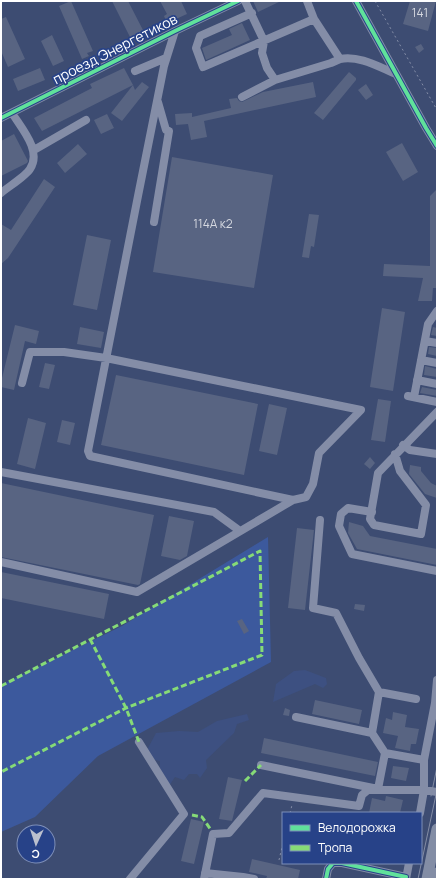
<svg xmlns="http://www.w3.org/2000/svg" width="438" height="880" viewBox="0 0 438 880" font-family="Manrope,sans-serif">
  <style>
    .green { fill: #3c599d }
    .water { fill: #3d5081 }
    .building { fill: #586482 }
    .lines { fill: none; stroke-linecap: round; stroke-linejoin: round }
    .path { stroke: #848da7; stroke-width: 1; stroke-dasharray: 2 3; stroke-linecap: butt }
    .minor { stroke: #848da7; stroke-width: 8 }
    .major { stroke: #838da5; stroke-width: 11 }
    .tram { stroke: #848da5; stroke-width: 1 }
    .quiet { stroke: #86db77; stroke-width: 3; stroke-dasharray: 6 3; stroke-linecap: butt }
    .cycleway-casing { stroke: #274288; stroke-width: 6 }
    .cycleway { stroke: #60e19b; stroke-width: 4 }
    .labels { text-anchor: middle; stroke-width: 3.5; stroke-linejoin: round; paint-order: stroke }
    .number-label { font-size: 12px; fill: #d5d8e0 }
    .street-label { font-size: 14px; fill: #fff; stroke: #274288 }
  </style>
  <rect width="100%" height="100%" fill="#3d4c72"/>
  <!-- green -->
  <path class="green" d="M 268,537 L 271,662 L 98,756 L 35,817 L 1,832 L 1,685 L 122,626 Z"/>
  <!-- water -->
  <path class="water" d="M 305,670 L 326,678 L 327,684 L 323,688 L 315,684 L 273,702 L 276,684 L 294,671 Z
    M 247,714 L 249,720 L 237,724 L 234,733 L 206,760 L 207,768 L 200,778 L 197,774 L 189,774 L 184,780 L 175,777 L 169,786 L 160,770 L 160,761 L 152,759 L 147,750 L 156,733 L 179,731 L 198,732 L 217,721 Z"/>
  <!-- building -->
  <path class="building" d="M 71,1 L 93,51 L 87,53 L 89,56 L 82,59 L 59,6 Z
    M 112,1 L 128,1 L 145,34 L 132,41 Z
    M 160,1 L 181,1 L 187,14 L 167,23 L 164,16 L 167,14 Z
    M 253,1 L 281,1 L 258,12 Z
    M 410,1 L 436,1 L 428,31 L 403,24 Z
    M 6,17 L 25,59 L 8,67 L 1,51 L 1,19 Z
    M 242,23 L 250,40 L 206,60 L 202,48 L 232,35 L 229,29 Z
    M 52,35 L 64,61 L 53,66 L 41,41 Z
    M 421,44 L 424,49 L 419,53 L 415,47 Z
    M 40,68 L 45,80 L 18,91 L 13,79 Z
    M 124,68 L 133,85 L 42,131 L 34,118 L 92,88 L 90,84 Z
    M 349,72 L 356,78 L 356,80 L 323,120 L 314,113 Z
    M 142,82 L 149,87 L 122,121 L 111,113 L 133,85 L 135,90 Z
    M 313,82 L 316,97 L 204,121 L 207,137 L 191,140 L 188,124 L 176,125 L 175,114 L 192,113 L 192,117 L 231,108 L 229,99 L 237,98 L 239,101 L 242,102 L 263,92 Z
    M 366,84 L 373,95 L 366,100 L 358,90 Z
    M 107,114 L 114,128 L 101,134 L 94,120 Z
    M 14,134 L 28,161 L 27,163 L 1,176 L 1,141 Z
    M 402,143 L 418,172 L 403,181 L 386,152 Z
    M 78,144 L 87,154 L 65,173 L 57,163 Z
    M 172,157 L 273,175 L 254,288 L 153,272 Z
    M 44,179 L 55,187 L 8,258 L 1,264 L 1,224 L 11,230 Z
    M 437,189 L 437,288 L 433,288 L 432,301 L 418,301 L 423,278 L 383,276 L 384,264 L 430,266 L 430,196 Z
    M 309,214 L 319,215 L 314,247 L 311,246 L 309,258 L 302,257 Z
    M 87,235 L 111,240 L 97,310 L 73,305 Z
    M 382,308 L 405,312 L 393,391 L 370,387 Z
    M 15,325 L 39,331 L 36,344 L 25,341 L 14,390 L 1,387 L 1,382 Z
    M 80,327 L 104,332 L 101,348 L 77,344 Z
    M 433,327 L 437,328 L 437,336 L 431,335 Z
    M 429,347 L 437,348 L 437,356 L 428,354 Z
    M 45,363 L 55,365 L 49,389 L 39,387 Z
    M 425,366 L 437,369 L 437,377 L 424,375 Z
    M 116,375 L 258,404 L 244,475 L 101,445 Z
    M 422,387 L 437,390 L 437,396 L 420,393 Z
    M 378,399 L 391,401 L 385,442 L 371,440 Z
    M 269,404 L 287,408 L 277,455 L 259,451 Z
    M 28,418 L 46,423 L 35,469 L 17,464 Z
    M 62,420 L 75,423 L 70,445 L 57,442 Z
    M 370,457 L 375,463 L 370,469 L 364,464 Z
    M 410,465 L 421,467 L 421,471 L 431,483 L 437,486 L 437,498 L 425,494 L 409,474 Z
    M 1,483 L 154,515 L 140,584 L 138,585 L 1,557 Z
    M 169,516 L 194,521 L 187,556 L 180,560 L 161,556 Z
    M 349,522 L 363,526 L 370,536 L 437,549 L 437,565 L 357,549 L 348,533 Z
    M 297,528 L 314,530 L 305,610 L 288,608 Z
    M 1,572 L 109,594 L 104,619 L 1,598 Z
    M 355,604 L 365,605 L 364,611 L 354,609 Z
    M 242,619 L 249,631 L 244,634 L 237,621 Z
    M 315,700 L 362,710 L 359,724 L 312,714 Z
    M 285,708 L 290,710 L 289,716 L 283,715 Z
    M 393,712 L 407,715 L 405,727 L 419,729 L 416,744 L 411,744 L 410,751 L 395,748 L 398,736 L 383,733 L 386,718 L 392,720 Z
    M 264,738 L 378,762 L 375,776 L 261,753 Z
    M 393,766 L 409,768 L 406,781 L 391,778 Z
    M 228,777 L 242,780 L 232,821 L 219,819 Z
    M 386,796 L 403,800 L 400,813 L 369,813 L 372,798 L 385,801 Z
    M 191,819 L 204,822 L 194,864 L 181,861 Z
    M 252,859 L 300,870 L 298,879 L 266,879 L 267,876 L 249,872 Z"/>
  <g class="lines">
    <!-- path -->
    <path class="path" d="M 375,1 L 437,110
      M 290,813 L 292,805
      M 279,860 L 283,843"/>
    <!-- minor -->
    <path class="minor" d="M 245,1 L 264,41 L 262,53 L 267,68 L 275,80 L 331,63 L 340,59
      M 307,1 L 314,19
      M 356,1 L 426,128 L 437,146
      M 252,13 L 200,36 L 196,48 L 203,67 L 314,19 L 340,59 C 359,55 379,67 396,74
      M 135,71 L 166,58
      M 242,97 L 275,80
      M 1,118 L 175,31 L 238,1
      M 34,150 L 86,120
      M 1,193 C 8,187 26,176 30,169 C 42,151 22,129 12,113
      M 154,222 L 169,131 L 166,130 L 158,102
      M 425,341 L 437,343
      M 421,360 L 437,363
      M 417,380 L 437,384
      M 22,383 L 30,352 L 64,352 L 106,358 L 361,410 L 319,453 L 313,484 L 306,497 L 293,500 L 90,456 L 88,451 L 138,196 L 164,66 L 175,31
      M 408,396 L 437,402
      M 414,397 L 428,324 L 437,311
      M 403,445 L 410,450 L 437,454
      M 395,454 L 400,471 L 426,505 L 421,534 L 374,525 L 370,519 L 378,473 L 437,412
      M 1,472 L 214,512 L 240,531
      M 372,512 L 348,508 L 341,514 L 339,526 L 352,554 L 437,571
      M 320,520 L 313,608 L 336,613 L 359,658 L 379,692
      M 1,562 L 137,592 L 293,500
      M 416,699 L 379,692 L 372,733 L 385,753 L 424,760
      M 296,717 L 372,733
      M 261,765 L 378,789 L 385,753
      M 420,813 L 424,790 L 424,760 L 435,703 L 437,680
      M 205,873 L 243,877 L 254,879
      M 130,879 L 184,814 L 139,742
      M 204,879 L 213,834 L 229,833 L 263,793 L 359,806 L 362,795 L 368,790 L 424,790 L 437,792
      M 326,879 L 328,869 L 333,863 L 342,863 L 406,877
      M 406,879 L 409,863"/>
    <!-- major -->
    <path class="major" d="M 427,879 L 437,829
      M 436,879 L 437,873"/>
    <!-- tram -->
    <path class="tram" d="M 431,796 L 437,767
      M 418,879 L 437,790"/>
    <!-- quiet -->
    <path class="quiet" d="M 90,639 L 126,708 L 139,742
      M 1,686 L 260,551 L 262,655 L 126,708 L 1,772
      M 245,781 L 261,765
      M 192,815 L 202,817 L 211,830"/>
    <!-- cycleway casing -->
    <g class="cycleway-casing">
      <path id="cycleway" d="M 356,1 L 426,128 L 437,146
        M 1,118 L 175,31 L 238,1
        M 326,879 L 328,869 L 333,863 L 342,863 L 406,877"/>
    </g>
    <!-- cycleway -->
    <use href="#cycleway" class="cycleway"/>
  </g>
  <g class="labels">
    <!-- number labels -->
    <g class="number-label">
      <text x="420" y="17">141</text>
      <text x="213" y="228">114А к2</text>
    </g>
    <!-- street labels -->
    <g class="street-label">
      <text transform="translate(115 49) rotate(-27)" y="5">проезд Энергетиков</text>
    </g>
  </g>
  <!-- border -->
  <rect width="438" height="880" fill="none" stroke="#ffffff" stroke-width="4"/>
  <!-- legend -->
  <rect x="282" y="812" width="140" height="52" fill="#274288" stroke="#7d8eb8"/>
  <rect x="290" y="825" width="20" height="6" fill="#60e19b" stroke="#7d8eb8"/>
  <text x="318" y="832" font-size="12" fill="#ffffff">Велодорожка</text>
  <rect x="290" y="845" width="20" height="6" fill="#86db77" stroke="#7d8eb8"/>
  <text x="318" y="852" font-size="12" fill="#ffffff">Тропа</text>
  <!-- north arrow -->
  <g transform="translate(36 844) rotate(183)"><circle r="19" fill="#274288" stroke="#7d8eb8"/>
  <path d="M0-3L7 15L0 10L-7 15Z" fill="#bbc0ce"/>
  <text y="-6" font-size="11" font-weight="bold" text-anchor="middle" fill="#ffffff">С</text>
  </g>
</svg>
